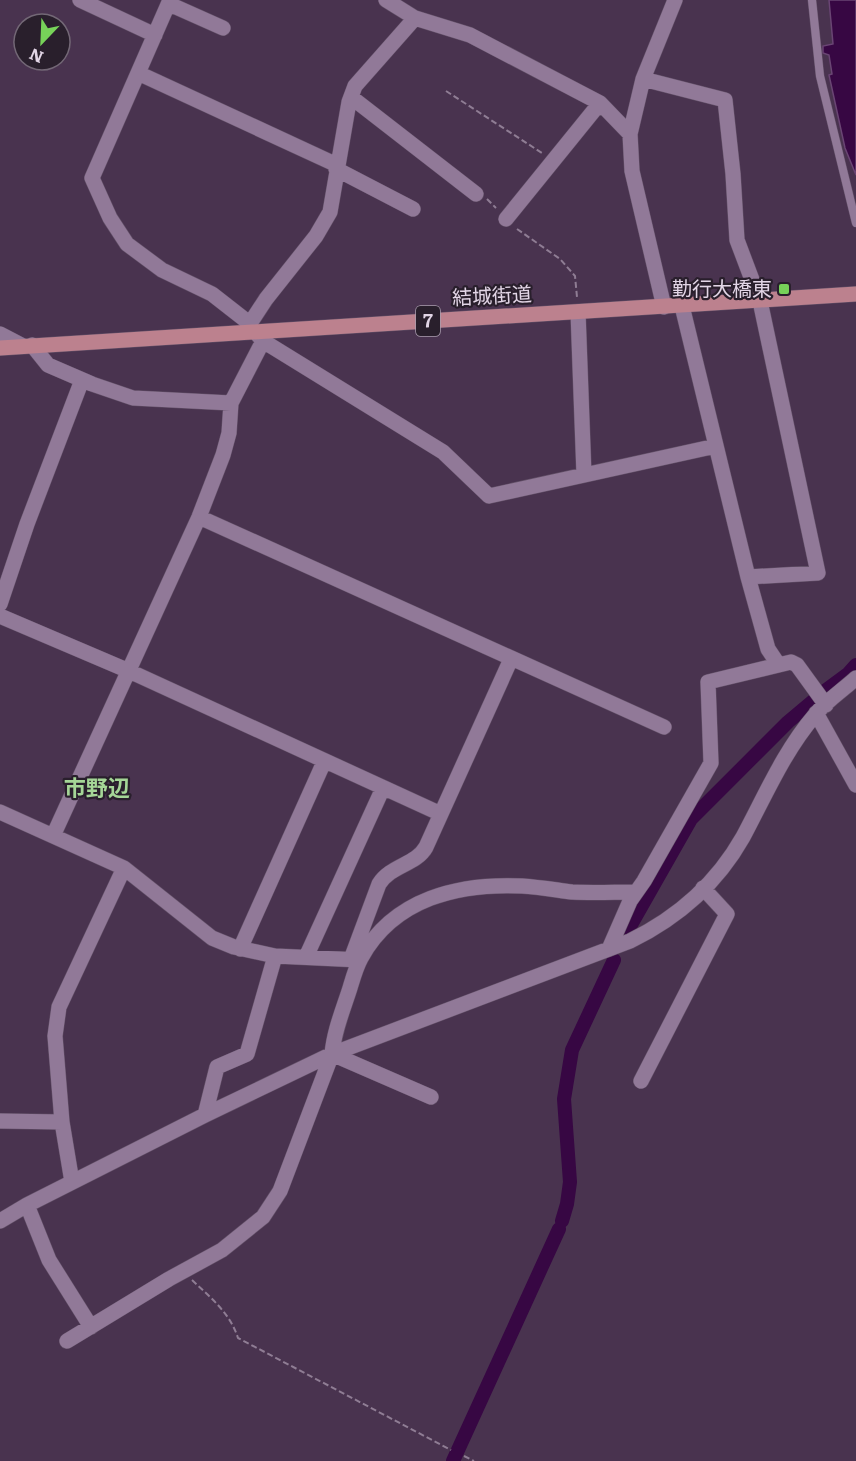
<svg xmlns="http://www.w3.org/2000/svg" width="856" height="1461" viewBox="0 0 856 1461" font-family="Literata,'Noto Sans JP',serif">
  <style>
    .water { fill: #370743; stroke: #6a4574; stroke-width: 1.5 }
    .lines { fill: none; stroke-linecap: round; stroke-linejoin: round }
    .canal { stroke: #370743; stroke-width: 14 }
    .service-casing { stroke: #645269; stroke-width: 9 }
    .minor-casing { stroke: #645269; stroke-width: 16 }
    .primary-casing { stroke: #645269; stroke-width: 16 }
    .path { stroke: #8f7d94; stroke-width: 2; stroke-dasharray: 6 3; stroke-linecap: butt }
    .service { stroke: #917998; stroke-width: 8 }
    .minor { stroke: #917998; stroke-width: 15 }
    .primary { stroke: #bc818e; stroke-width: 15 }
    .poi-dot { fill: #77d259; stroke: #291f2c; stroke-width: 2 }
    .labels { text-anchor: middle; stroke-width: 4.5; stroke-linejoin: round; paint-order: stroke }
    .shield { fill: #291f2c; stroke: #aa9eae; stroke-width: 1.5 }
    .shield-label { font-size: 18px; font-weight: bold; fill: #e2d5e6 }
    .poi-label { font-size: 20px; fill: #e2d5e6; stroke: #291f2c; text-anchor: end }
    .street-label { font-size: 20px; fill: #e2d5e6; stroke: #291f2c }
    .quarter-label { font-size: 22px; font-weight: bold; fill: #a5d697; stroke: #291f2c }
  </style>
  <rect width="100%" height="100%" fill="#49334f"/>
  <!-- water -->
  <path class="water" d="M 829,0 L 856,0 L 856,175 L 845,148 L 829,75 L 832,74 L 829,55 L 823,53 L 823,46 L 833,44 Z"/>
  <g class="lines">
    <!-- canal -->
    <path class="canal" d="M 825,691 L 848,674 L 856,665
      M 628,930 L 691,819 L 788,722 L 813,701
      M 562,1221 L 567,1204 L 570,1182 L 564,1099 L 572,1050 L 614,960
      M 453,1461 L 559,1229"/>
    <!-- service casing -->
    <g class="service-casing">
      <path id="service" d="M 812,0 L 820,76 L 856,223"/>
    </g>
    <!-- minor casing -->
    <g class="minor-casing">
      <path id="minor" d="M 80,0 L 155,35
        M 170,0 L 92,178 L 110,218 L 127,244 L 162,270 L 212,294 L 244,319 L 263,341 L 443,452 L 489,496 L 716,446
        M 386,0 L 415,18 L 470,35 L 600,103 L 630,134
        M 169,4 L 223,28
        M 138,73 L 337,165
        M 643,79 L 725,100 L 733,174 L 737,240 L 760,301 L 818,573 L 748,577
        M 351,97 L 476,194
        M 336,169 L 413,209
        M 506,219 L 600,103
        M 682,306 L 748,577 L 768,649 L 778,664
        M 664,307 L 632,171 L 630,134 L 643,79 L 675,0
        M 578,312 L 584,475
        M 249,325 L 266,299 L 316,236 L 330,212 L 349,102 L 355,86 L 415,18
        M 0,334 L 23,346
        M 32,345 L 48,365 L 92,384 L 133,398 L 231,403
        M 199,517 L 664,727
        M 0,604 L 27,524 L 82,380
        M 0,616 L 129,671 L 441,814
        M 816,713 L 856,785
        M 0,812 L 124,868 L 212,938 L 234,947 L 275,956 L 360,960
        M 53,836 L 199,517 L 223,455 L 229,433 L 231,403 L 263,341
        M 240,949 L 324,762
        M 609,949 L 630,901 L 644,881 L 711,763 L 708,682 L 791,662 L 797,665 L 826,705
        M 306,957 L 383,788
        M 351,959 L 379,884 C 391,865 416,865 426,847 L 511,659
        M 332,1054 L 431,1097
        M 641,1081 L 727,914 L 703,888
        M 205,1115 L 217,1067 L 247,1054 L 275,956
        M 0,1121 L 62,1122
        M 72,1182 L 62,1122 L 55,1036 L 59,1007 L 124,868
        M 27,1205 L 49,1260 L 91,1327
        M 0,1221 L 27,1205 L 205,1115 L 332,1054 L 630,941 C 677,918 717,883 743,837 C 765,796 784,751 815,715 C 826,701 843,690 856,678
        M 67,1341 L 169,1279 L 222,1250 L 263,1217 L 280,1191 L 332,1054 C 334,1031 343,1010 350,988 C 353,978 356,967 361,958 C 394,898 459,883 522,886 C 539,887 556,890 572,892 C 593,893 615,892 636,892"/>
    </g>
    <!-- primary casing -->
    <g class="primary-casing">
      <path id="primary" d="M 0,348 L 856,294"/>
    </g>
    <!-- path -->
    <path class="path" d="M 446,91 L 542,153
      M 487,199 L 496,208
      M 517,229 L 560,259 L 575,276 L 577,297
      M 192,1280 C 211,1298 230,1313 238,1338 L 451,1450
      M 464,1456 L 474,1461"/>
    <!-- service -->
    <use href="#service" class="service"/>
    <!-- minor -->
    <use href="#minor" class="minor"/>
    <!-- primary -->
    <use href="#primary" class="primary"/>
  </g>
  <!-- markers -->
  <rect class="poi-dot" x="778" y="283" width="12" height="12" rx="3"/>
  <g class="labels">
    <!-- shield labels -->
    <rect class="shield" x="416" y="306" width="24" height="30" rx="4.5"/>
    <g class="shield-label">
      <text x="428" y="327">7</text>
    </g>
    <!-- poi labels -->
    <g class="poi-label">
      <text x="772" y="296">勤行大橋東</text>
    </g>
    <!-- street labels -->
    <g class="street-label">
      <text transform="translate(492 296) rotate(-3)" y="7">結城街道</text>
    </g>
    <!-- quarter labels -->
    <g class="quarter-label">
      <text x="97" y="796">市野辺</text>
    </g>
  </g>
  <!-- north arrow -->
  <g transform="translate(42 42) rotate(203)"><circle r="28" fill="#291f2c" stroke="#736876" stroke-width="1.5"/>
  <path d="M0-4.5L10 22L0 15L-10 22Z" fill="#77d259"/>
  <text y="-9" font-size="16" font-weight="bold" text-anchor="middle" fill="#e2d5e6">N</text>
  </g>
</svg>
